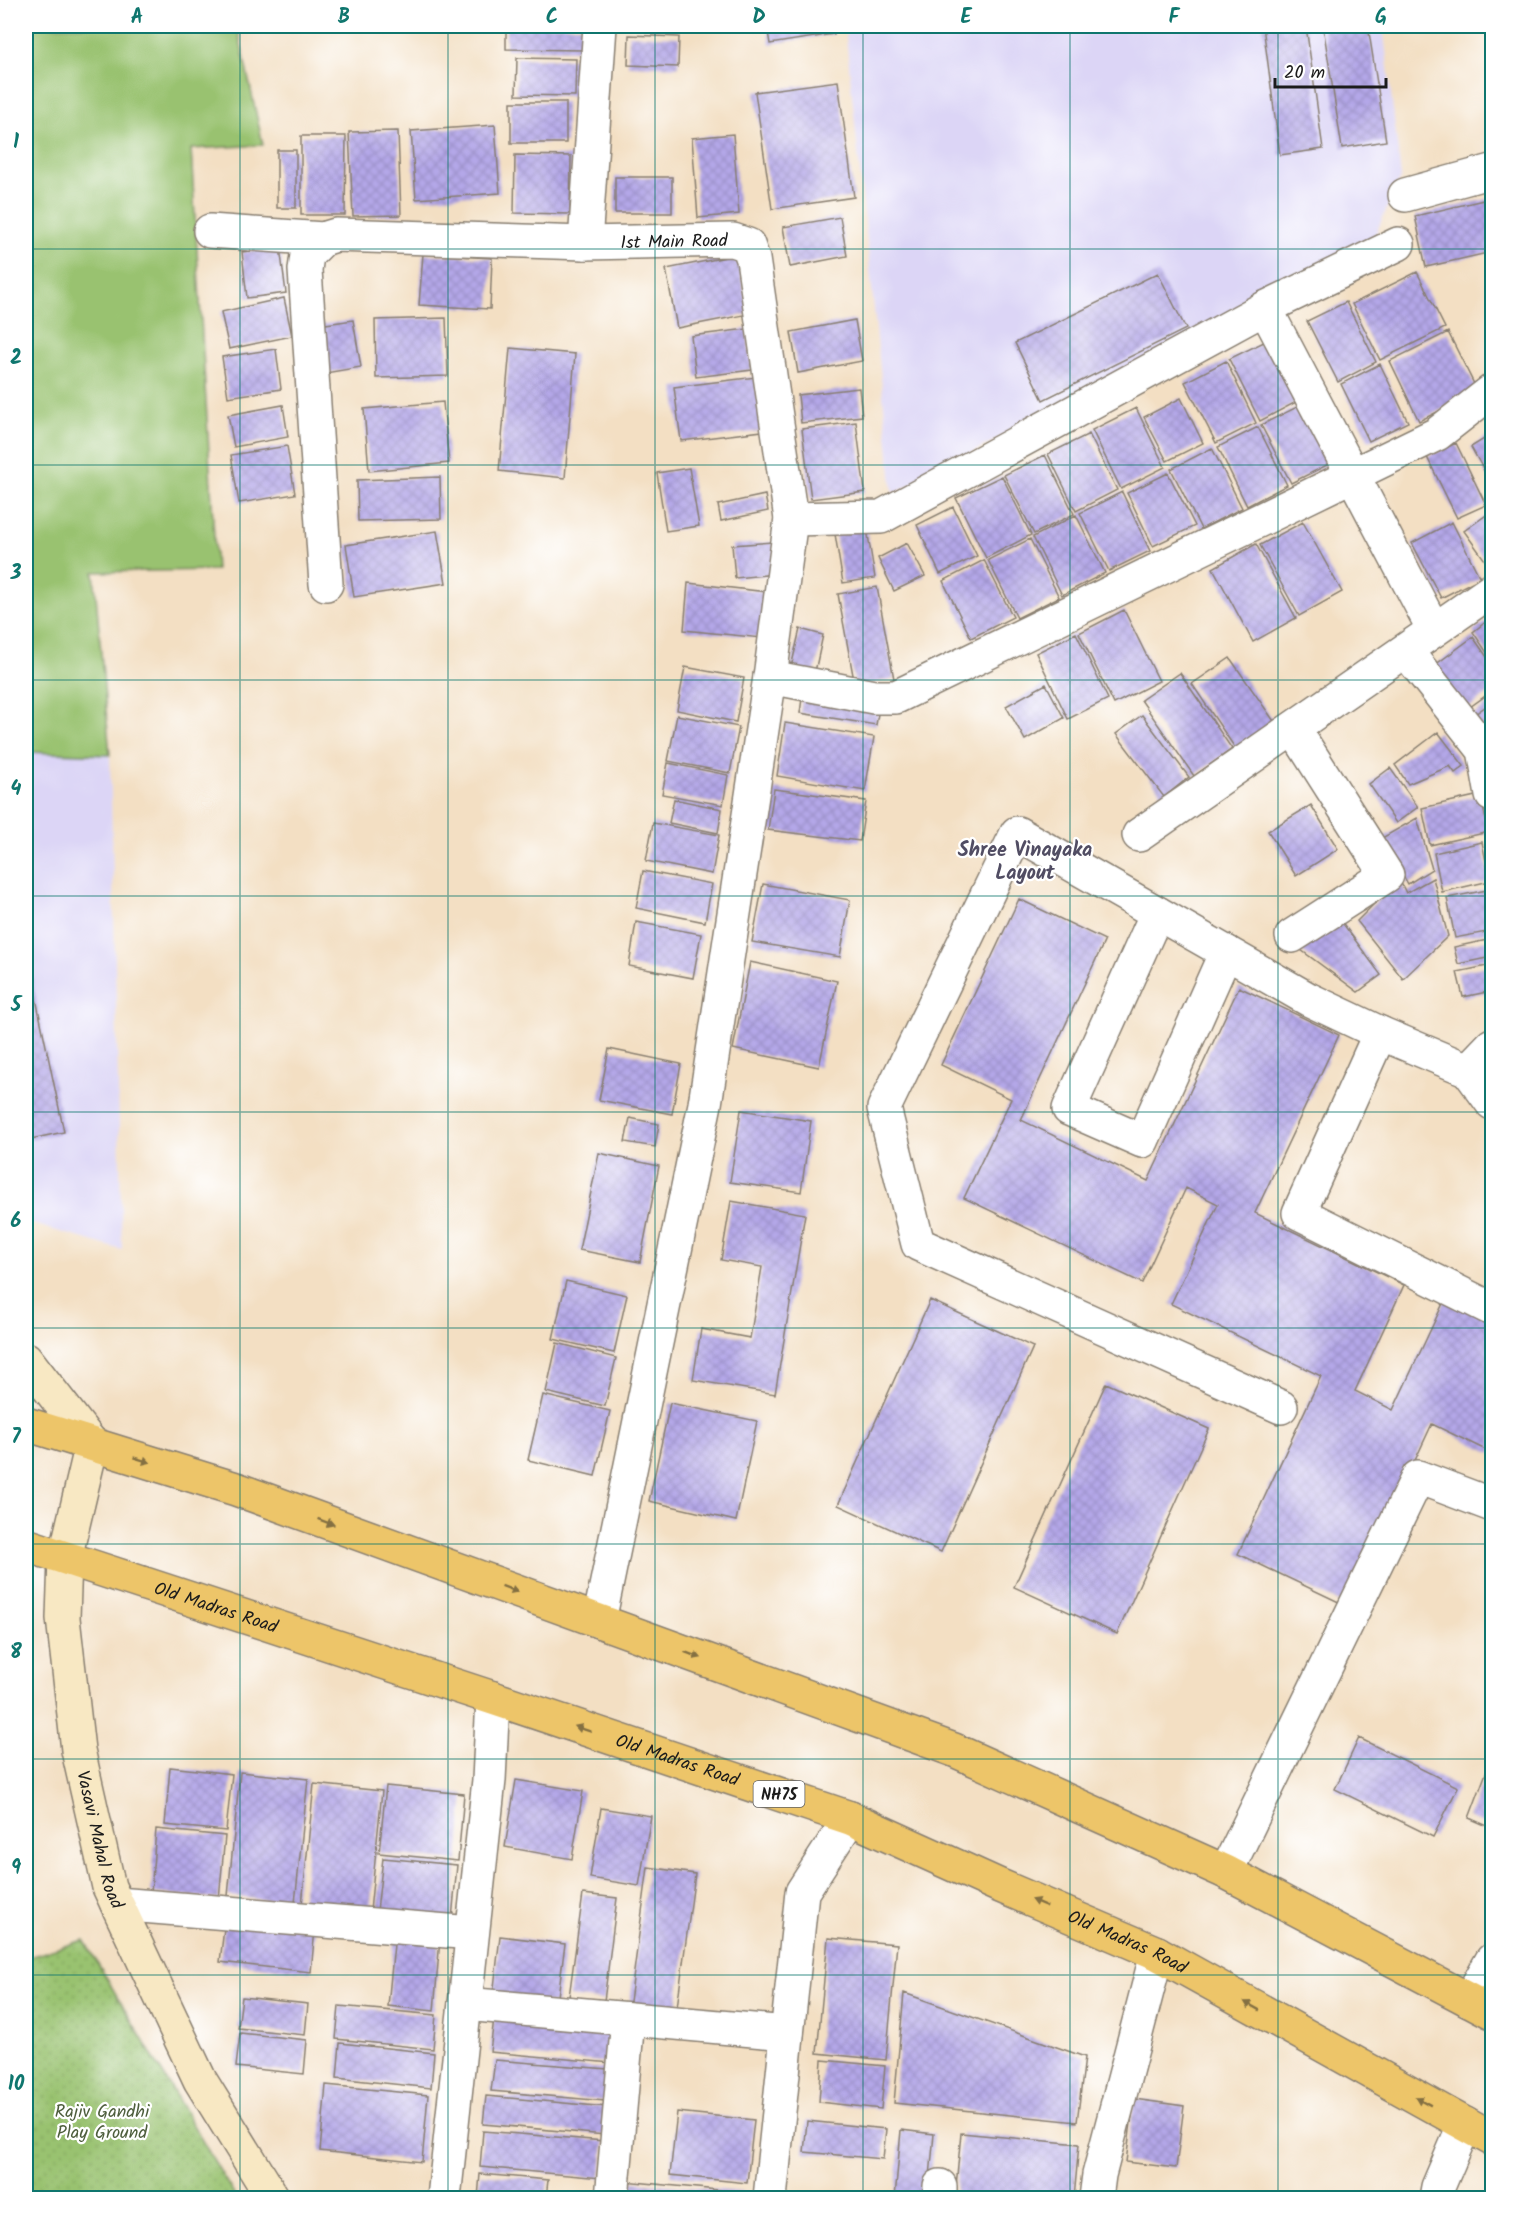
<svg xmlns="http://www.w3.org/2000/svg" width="1518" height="2224" viewBox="0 0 1518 2224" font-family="Kalam,sans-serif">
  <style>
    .built { fill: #dcd5f6 }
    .grass { fill: #99c26f; stroke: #5a6f46; stroke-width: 1.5 }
    .park { fill: url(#park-dots); stroke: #5a6f46; stroke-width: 1.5 }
    .building { fill: url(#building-cross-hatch) }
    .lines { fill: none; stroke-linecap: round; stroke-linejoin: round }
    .street-casing { stroke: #887e70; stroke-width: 36 }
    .secondary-casing { stroke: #887e70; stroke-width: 36 }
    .highway-casing { stroke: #887e70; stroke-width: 36 }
    .street { stroke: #fff; stroke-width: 33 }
    .secondary { stroke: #f8e8c3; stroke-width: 33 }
    .highway { stroke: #edc569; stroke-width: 33 }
    .oneway { fill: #847042 }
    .grid { fill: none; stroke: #0f766e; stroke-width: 1.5; stroke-opacity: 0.55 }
    .labels { text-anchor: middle; stroke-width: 4.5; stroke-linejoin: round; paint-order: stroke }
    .shield { fill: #fff; stroke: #606060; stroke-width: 1.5 }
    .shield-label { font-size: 16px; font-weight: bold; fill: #1c1c1c }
    .street-label { font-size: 18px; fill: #1c1c1c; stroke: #fff }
    .park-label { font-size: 18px; fill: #4e5e3d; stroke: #fff }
    .neighbourhood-label { font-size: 20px; font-weight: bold; fill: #514d63; stroke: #fff }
    .neatline { fill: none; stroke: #0f766e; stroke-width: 2 }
    .grid-label { font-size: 20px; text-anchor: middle; font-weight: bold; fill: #0f766e }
  </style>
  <defs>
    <pattern id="park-dots" width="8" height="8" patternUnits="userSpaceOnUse" patternTransform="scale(1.5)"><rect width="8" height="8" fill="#99c26f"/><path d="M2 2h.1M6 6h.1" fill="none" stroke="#83a660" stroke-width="1.8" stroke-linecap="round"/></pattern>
    <pattern id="building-cross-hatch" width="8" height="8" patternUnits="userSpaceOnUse" patternTransform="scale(1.5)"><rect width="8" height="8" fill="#b4a7e8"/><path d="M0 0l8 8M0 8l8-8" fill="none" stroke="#9a8fc6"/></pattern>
  </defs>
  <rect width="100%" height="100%" fill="#fff"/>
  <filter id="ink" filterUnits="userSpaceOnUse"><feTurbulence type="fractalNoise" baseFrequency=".0167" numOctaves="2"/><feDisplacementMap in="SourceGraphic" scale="12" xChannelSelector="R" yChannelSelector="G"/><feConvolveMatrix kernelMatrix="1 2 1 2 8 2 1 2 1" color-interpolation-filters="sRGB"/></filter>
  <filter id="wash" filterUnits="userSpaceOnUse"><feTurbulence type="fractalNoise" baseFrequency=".008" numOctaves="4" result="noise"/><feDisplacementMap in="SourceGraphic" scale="24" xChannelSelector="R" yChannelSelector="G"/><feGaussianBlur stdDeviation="1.35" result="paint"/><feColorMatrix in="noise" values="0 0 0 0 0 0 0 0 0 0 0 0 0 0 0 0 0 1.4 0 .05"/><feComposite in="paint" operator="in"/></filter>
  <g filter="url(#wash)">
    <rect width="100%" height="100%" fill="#f3dfc3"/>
    <!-- built -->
    <path class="built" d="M 845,26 L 1383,26 L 1401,177 L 1372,242 L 893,494 Z
      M 26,752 L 110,755 L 122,1250 L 26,1222 Z"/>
    <!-- grass -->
    <path class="grass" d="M 26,26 L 237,26 L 263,145 L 191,149 L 216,570 L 94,572 L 110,755 L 26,752 Z"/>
    <!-- park -->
    <path class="park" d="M 84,1940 L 236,2198 L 26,2198 L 26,1958 Z"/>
    <g id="blocks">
      <!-- building -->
      <path class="building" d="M 506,26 L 586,26 L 586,50 L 506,49 Z
        M 767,26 L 832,26 L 834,34 L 770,44 Z
        M 1263,26 L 1306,26 L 1323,149 L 1280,155 Z
        M 1323,26 L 1368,26 L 1386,141 L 1342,148 Z
        M 629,35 L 679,37 L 678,67 L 628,65 Z
        M 517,58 L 576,59 L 575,96 L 516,95 Z
        M 838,81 L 854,197 L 772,209 L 755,92 Z
        M 511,102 L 566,102 L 566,143 L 511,143 Z
        M 495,125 L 500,193 L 416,199 L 411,131 Z
        M 398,131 L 401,215 L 353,216 L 349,132 Z
        M 733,134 L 739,214 L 698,218 L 692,138 Z
        M 301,136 L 346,136 L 345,215 L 301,215 Z
        M 277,150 L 296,150 L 296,208 L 277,208 Z
        M 515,155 L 571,156 L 570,214 L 514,213 Z
        M 615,177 L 672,177 L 672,213 L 615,213 Z
        M 1492,198 L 1492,252 L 1426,267 L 1415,216 Z
        M 840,217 L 847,256 L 790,267 L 783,227 Z
        M 280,247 L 286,293 L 247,298 L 242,252 Z
        M 423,254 L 492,258 L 490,309 L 419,305 Z
        M 737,255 L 749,314 L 677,328 L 666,269 Z
        M 1417,272 L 1445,328 L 1380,360 L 1352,304 Z
        M 1158,273 L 1186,329 L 1043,400 L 1015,343 Z
        M 284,298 L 292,336 L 229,349 L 221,312 Z
        M 1346,302 L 1376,362 L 1338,382 L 1307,321 Z
        M 446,318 L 448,376 L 376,378 L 375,320 Z
        M 353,320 L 361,367 L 326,373 L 319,325 Z
        M 855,320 L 862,361 L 798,373 L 791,332 Z
        M 747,329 L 752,370 L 696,377 L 691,336 Z
        M 1448,332 L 1478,392 L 1419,421 L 1390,361 Z
        M 1272,338 L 1302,399 L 1260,421 L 1229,359 Z
        M 510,348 L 575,354 L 565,478 L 499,471 Z
        M 276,349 L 281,389 L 228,397 L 222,357 Z
        M 1226,361 L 1256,423 L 1216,443 L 1185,382 Z
        M 1380,364 L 1408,422 L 1369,441 L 1341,384 Z
        M 756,377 L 762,431 L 681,441 L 674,387 Z
        M 859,388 L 862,416 L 801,423 L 798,395 Z
        M 1181,398 L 1203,443 L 1167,461 L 1144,417 Z
        M 443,402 L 449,463 L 369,471 L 364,409 Z
        M 1305,403 L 1335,461 L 1291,483 L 1261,425 Z
        M 283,405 L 288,437 L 234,447 L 228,415 Z
        M 1136,408 L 1165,467 L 1121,489 L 1092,430 Z
        M 856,422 L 865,492 L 811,499 L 802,429 Z
        M 1258,427 L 1287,485 L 1247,506 L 1218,447 Z
        M 1089,434 L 1117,490 L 1076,511 L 1048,454 Z
        M 1492,434 L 1492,485 L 1471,447 Z
        M 1456,443 L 1486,505 L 1457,518 L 1427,457 Z
        M 287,446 L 295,494 L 239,503 L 231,455 Z
        M 1212,448 L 1242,508 L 1201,529 L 1171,469 Z
        M 1045,455 L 1074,514 L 1034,534 L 1004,475 Z
        M 689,468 L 699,526 L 666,531 L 657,473 Z
        M 1168,473 L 1195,526 L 1153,546 L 1127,493 Z
        M 1002,476 L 1031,535 L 986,558 L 956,498 Z
        M 440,477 L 441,519 L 358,521 L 357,480 Z
        M 1122,492 L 1150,551 L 1109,571 L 1080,513 Z
        M 765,495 L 768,511 L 721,521 L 718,505 Z
        M 953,507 L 977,556 L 940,574 L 917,525 Z
        M 1492,511 L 1492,570 L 1464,531 Z
        M 1076,515 L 1105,573 L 1062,595 L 1033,537 Z
        M 1303,522 L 1342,592 L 1299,616 L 1260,545 Z
        M 1452,522 L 1480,578 L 1441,598 L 1412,543 Z
        M 867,529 L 875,578 L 843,583 L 835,534 Z
        M 437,531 L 446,583 L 354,597 L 346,545 Z
        M 1030,539 L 1059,597 L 1017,618 L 988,560 Z
        M 773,542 L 776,574 L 735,578 L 732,545 Z
        M 907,543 L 925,576 L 894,591 L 878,558 Z
        M 1256,544 L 1296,618 L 1253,642 L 1213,568 Z
        M 984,560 L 1013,617 L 971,638 L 943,581 Z
        M 688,583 L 767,592 L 762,638 L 684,630 Z
        M 877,587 L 894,679 L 855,686 L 838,594 Z
        M 1124,610 L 1159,681 L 1114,704 L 1079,633 Z
        M 1492,617 L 1492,660 L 1473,632 Z
        M 800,629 L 823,635 L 813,681 L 789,676 Z
        M 1076,633 L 1108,699 L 1068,719 L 1036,653 Z
        M 1473,637 L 1492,664 L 1492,691 L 1463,712 L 1431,668 Z
        M 1230,658 L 1276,724 L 1237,751 L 1192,684 Z
        M 685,667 L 744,678 L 736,722 L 677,710 Z
        M 1180,673 L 1232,749 L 1194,776 L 1141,700 Z
        M 1046,684 L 1064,718 L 1025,740 L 1006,706 Z
        M 803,691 L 880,703 L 876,725 L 800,713 Z
        M 1492,702 L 1492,738 L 1468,719 Z
        M 677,715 L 739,727 L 730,773 L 668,761 Z
        M 1142,715 L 1189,777 L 1164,797 L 1116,734 Z
        M 785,723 L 874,737 L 865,791 L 777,776 Z
        M 1438,732 L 1464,766 L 1455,773 L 1450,766 L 1408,784 L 1395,765 Z
        M 668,763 L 728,775 L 723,805 L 662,794 Z
        M 1390,768 L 1418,807 L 1396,823 L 1369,784 Z
        M 774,789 L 866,801 L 860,841 L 768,830 Z
        M 1480,795 L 1489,832 L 1430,845 L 1422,808 Z
        M 674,799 L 722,809 L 718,833 L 669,823 Z
        M 1311,805 L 1338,849 L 1296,876 L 1268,831 Z
        M 1417,818 L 1432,869 L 1408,884 L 1382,838 Z
        M 653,823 L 719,835 L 712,874 L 646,861 Z
        M 1482,842 L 1490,881 L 1442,892 L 1434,853 Z
        M 643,871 L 712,884 L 705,922 L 636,908 Z
        M 1433,878 L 1448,936 L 1403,979 L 1357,921 L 1399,879 L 1406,893 Z
        M 763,884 L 850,900 L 840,957 L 752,942 Z
        M 1492,889 L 1492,931 L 1455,938 L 1447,898 Z
        M 1019,899 L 1105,940 L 1021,1120 L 1148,1181 L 1239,987 L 1339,1035 L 1255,1213 L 1404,1285 L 1355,1391 L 1393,1410 L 1446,1297 L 1492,1320 L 1492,1453 L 1432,1424 L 1347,1606 L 1238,1554 L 1321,1376 L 1171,1304 L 1218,1204 L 1186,1188 L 1142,1283 L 964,1198 L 1011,1099 L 941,1065 Z
        M 1341,921 L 1381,975 L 1358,992 L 1301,950 Z
        M 636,922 L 701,934 L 693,978 L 629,966 Z
        M 1492,939 L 1492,957 L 1458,964 L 1454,947 Z
        M 26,951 L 64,1132 L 26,1140 Z
        M 750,962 L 837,981 L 819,1067 L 733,1049 Z
        M 1492,965 L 1492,991 L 1463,997 L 1457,972 Z
        M 609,1049 L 681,1064 L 672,1114 L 599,1100 Z
        M 741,1110 L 811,1121 L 801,1192 L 730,1182 Z
        M 630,1118 L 659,1124 L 655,1147 L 625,1142 Z
        M 599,1153 L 659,1166 L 640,1262 L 579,1250 Z
        M 731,1201 L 805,1214 L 775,1394 L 693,1380 L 701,1329 L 750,1338 L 762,1267 L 721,1260 Z
        M 566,1281 L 627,1295 L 614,1353 L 553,1339 Z
        M 930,1300 L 1033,1347 L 941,1552 L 838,1505 Z
        M 557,1343 L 616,1358 L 605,1406 L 546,1392 Z
        M 1106,1383 L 1209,1429 L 1117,1634 L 1014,1587 Z
        M 543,1395 L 610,1411 L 595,1476 L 528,1460 Z
        M 670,1403 L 757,1421 L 736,1521 L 649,1501 Z
        M 1359,1738 L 1458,1787 L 1433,1837 L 1335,1789 Z
        M 1492,1757 L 1492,1828 L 1469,1818 Z
        M 170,1767 L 232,1774 L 226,1831 L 165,1825 Z
        M 240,1772 L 308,1779 L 295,1903 L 228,1896 Z
        M 516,1780 L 583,1791 L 572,1859 L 505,1847 Z
        M 314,1784 L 382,1791 L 370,1911 L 302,1905 Z
        M 386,1786 L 464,1794 L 458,1861 L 379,1853 Z
        M 601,1808 L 651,1816 L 639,1886 L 590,1878 Z
        M 156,1829 L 225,1836 L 219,1899 L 151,1893 Z
        M 383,1858 L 457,1865 L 452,1919 L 377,1911 Z
        M 648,1867 L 695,1874 L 676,2015 L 629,2009 Z
        M 583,1894 L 617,1898 L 604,2001 L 569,1997 Z
        M 225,1920 L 315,1929 L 311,1972 L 220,1962 Z
        M 395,1934 L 440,1939 L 434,2011 L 388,2006 Z
        M 500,1936 L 565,1944 L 557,2004 L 493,1996 Z
        M 828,1938 L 897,1944 L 886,2060 L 817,2053 Z
        M 904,1993 L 1085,2057 L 1077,2122 L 894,2103 Z
        M 242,1997 L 308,2004 L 305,2035 L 238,2028 Z
        M 339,2006 L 436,2015 L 433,2049 L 336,2039 Z
        M 494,2018 L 613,2029 L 611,2063 L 490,2052 Z
        M 240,2033 L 307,2040 L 304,2074 L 236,2067 Z
        M 340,2043 L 434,2053 L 431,2088 L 337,2078 Z
        M 495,2060 L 608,2069 L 605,2101 L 491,2091 Z
        M 822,2060 L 885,2066 L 881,2109 L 819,2102 Z
        M 326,2085 L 428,2095 L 422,2162 L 320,2151 Z
        M 486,2096 L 607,2107 L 605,2135 L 483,2124 Z
        M 1134,2099 L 1184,2106 L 1176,2168 L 1126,2162 Z
        M 677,2112 L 754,2120 L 747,2183 L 670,2175 Z
        M 807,2121 L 886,2129 L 883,2159 L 804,2152 Z
        M 901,2130 L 934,2134 L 928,2198 L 895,2198 Z
        M 483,2131 L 604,2141 L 601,2178 L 480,2167 Z
        M 961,2133 L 1079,2144 L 1074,2198 L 955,2198 Z
        M 480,2174 L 548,2180 L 546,2198 L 478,2198 Z
        M 624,2181 L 749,2193 L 748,2198 L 622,2198 Z"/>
    </g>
  </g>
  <g filter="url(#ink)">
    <use href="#blocks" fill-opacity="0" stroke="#887e70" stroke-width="1.5"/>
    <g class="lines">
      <!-- street casing -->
      <g class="street-casing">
        <g id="street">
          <path d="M 1405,195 L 1492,171"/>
          <path id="s1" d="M 210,231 L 323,239 L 336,235 L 585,243 L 733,240 L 748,245 L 753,259 L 791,519 L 770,677 L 705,1104 L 599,1621"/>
          <path d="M 323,239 L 307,255 L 305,270 L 326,584"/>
          <path d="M 585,243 L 600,26"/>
          <path d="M 1265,308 L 1434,630"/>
          <path d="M 791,519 L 881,517 L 1265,308 L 1398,244"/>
          <path d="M 1406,651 L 1484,750 L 1492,795"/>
          <path d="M 770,677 L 874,697 L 896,697 L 1437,434 L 1492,391"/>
          <path d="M 1139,835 L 1492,590"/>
          <path d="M 1157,913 L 1069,1109 L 1142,1141 L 1226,952"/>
          <path d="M 1292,936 L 1387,875 L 1294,729"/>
          <path d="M 1380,1033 L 1299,1213 L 1492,1309"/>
          <path d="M 1492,1045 L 1468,1070 L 1492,1103"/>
          <path d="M 1281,1407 L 918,1244 L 884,1108 L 1017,833 L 1308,999 L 1380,1033 L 1468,1070"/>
          <path d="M 1226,1872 L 1418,1477 L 1492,1505"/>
          <path d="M 117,1904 L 472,1933"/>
          <path d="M 1469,2000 L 1492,1960"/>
          <path d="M 465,2004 L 787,2033"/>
          <path d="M 444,2198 L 489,1780 L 493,1698"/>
          <path d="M 612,2198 L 628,2019"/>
          <path d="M 770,2198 L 802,1892 L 850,1818"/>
          <path d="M 940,2198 L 940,2186"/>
          <path d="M 1096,2198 L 1099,2175 L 1157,1953"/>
          <path d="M 1436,2198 L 1438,2187 L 1465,2124"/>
        </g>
      </g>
      <!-- secondary casing -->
      <g class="secondary-casing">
        <g id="secondary">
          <path id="s2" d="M 26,1359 L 92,1444 L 65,1558 L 63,1618 L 78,1750 L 109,1887 L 200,2080 L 273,2198"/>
        </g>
      </g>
      <!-- highway casing -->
      <g class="highway-casing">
        <g id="highway">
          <path d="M 26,1424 L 236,1489 L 954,1750 L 1226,1872 L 1492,2012"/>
          <path id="s3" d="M 26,1545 L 493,1698 L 850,1818 L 998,1885 L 1157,1953 L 1492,2139"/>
        </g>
      </g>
      <!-- street -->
      <use href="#street" class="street"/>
      <!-- secondary -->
      <use href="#secondary" class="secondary"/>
      <!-- highway -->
      <use href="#highway" class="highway"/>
    </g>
    <!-- one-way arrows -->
    <defs><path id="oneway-solid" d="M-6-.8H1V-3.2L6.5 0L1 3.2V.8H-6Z" transform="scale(1.5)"/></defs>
    <g class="oneway">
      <use href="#oneway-solid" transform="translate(142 1460) rotate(17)"/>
      <use href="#oneway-solid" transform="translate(326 1522) rotate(20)"/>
      <use href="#oneway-solid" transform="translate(510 1589) rotate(20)"/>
      <use href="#oneway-solid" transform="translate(693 1655) rotate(20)"/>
      <use href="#oneway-solid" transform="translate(583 1729) rotate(-161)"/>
      <use href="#oneway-solid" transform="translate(1039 1903) rotate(-157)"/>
      <use href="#oneway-solid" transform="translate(1252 2006) rotate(-151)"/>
      <use href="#oneway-solid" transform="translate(1423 2101) rotate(-151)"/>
    </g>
  </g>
  <!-- grid -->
  <path class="grid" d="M 240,26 L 240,2198M 448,26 L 448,2198M 655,26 L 655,2198M 863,26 L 863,2198M 1070,26 L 1070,2198M 1278,26 L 1278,2198M 26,249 L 1492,249M 26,465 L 1492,465M 26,680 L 1492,680M 26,896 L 1492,896M 26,1112 L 1492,1112M 26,1328 L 1492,1328M 26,1544 L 1492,1544M 26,1759 L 1492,1759M 26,1975 L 1492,1975"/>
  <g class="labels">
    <!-- shield labels -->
    <rect class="shield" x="753.5" y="1781" width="51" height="26" rx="4.5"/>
    <g class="shield-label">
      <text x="779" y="1800">NH75</text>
    </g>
    <!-- street labels -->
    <g class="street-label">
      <text dy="6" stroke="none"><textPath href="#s1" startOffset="465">1st Main Road</textPath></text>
      <text dy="6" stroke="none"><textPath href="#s3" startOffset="200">Old Madras Road</textPath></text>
      <text dy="6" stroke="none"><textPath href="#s3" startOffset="686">Old Madras Road</textPath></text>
      <text dy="6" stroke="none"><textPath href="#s2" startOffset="510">Vasavi Mahal Road</textPath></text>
      <text dy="6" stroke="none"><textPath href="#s3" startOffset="1172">Old Madras Road</textPath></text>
    </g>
    <!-- park labels -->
    <g class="park-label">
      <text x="102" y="2117">Rajiv Gandhi<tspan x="102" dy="21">Play Ground</tspan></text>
    </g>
    <!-- neighbourhood labels -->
    <g class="neighbourhood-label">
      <text x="1025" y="856">Shree Vinayaka<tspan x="1025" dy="23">Layout</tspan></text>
    </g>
  </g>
  <!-- margin -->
  <rect width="1518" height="2224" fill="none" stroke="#fff" stroke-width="66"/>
  <!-- scale -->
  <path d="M1275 78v9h111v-9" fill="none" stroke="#1c1c1c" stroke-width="3"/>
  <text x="1284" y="78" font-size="18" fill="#1c1c1c" stroke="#ffffff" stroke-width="4.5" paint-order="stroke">20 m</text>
  <rect x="33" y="33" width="1452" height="2158" class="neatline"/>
  <g class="grid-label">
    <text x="137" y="23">A</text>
    <text x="344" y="23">B</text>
    <text x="552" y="23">C</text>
    <text x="759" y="23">D</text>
    <text x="966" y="23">E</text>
    <text x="1174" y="23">F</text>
    <text x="1381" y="23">G</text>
    <text x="16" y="148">1</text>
    <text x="16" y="364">2</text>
    <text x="16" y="579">3</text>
    <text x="16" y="795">4</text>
    <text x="16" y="1011">5</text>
    <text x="16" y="1227">6</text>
    <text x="16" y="1443">7</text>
    <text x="16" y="1658">8</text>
    <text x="16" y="1874">9</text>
    <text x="16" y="2090">10</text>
  </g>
</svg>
